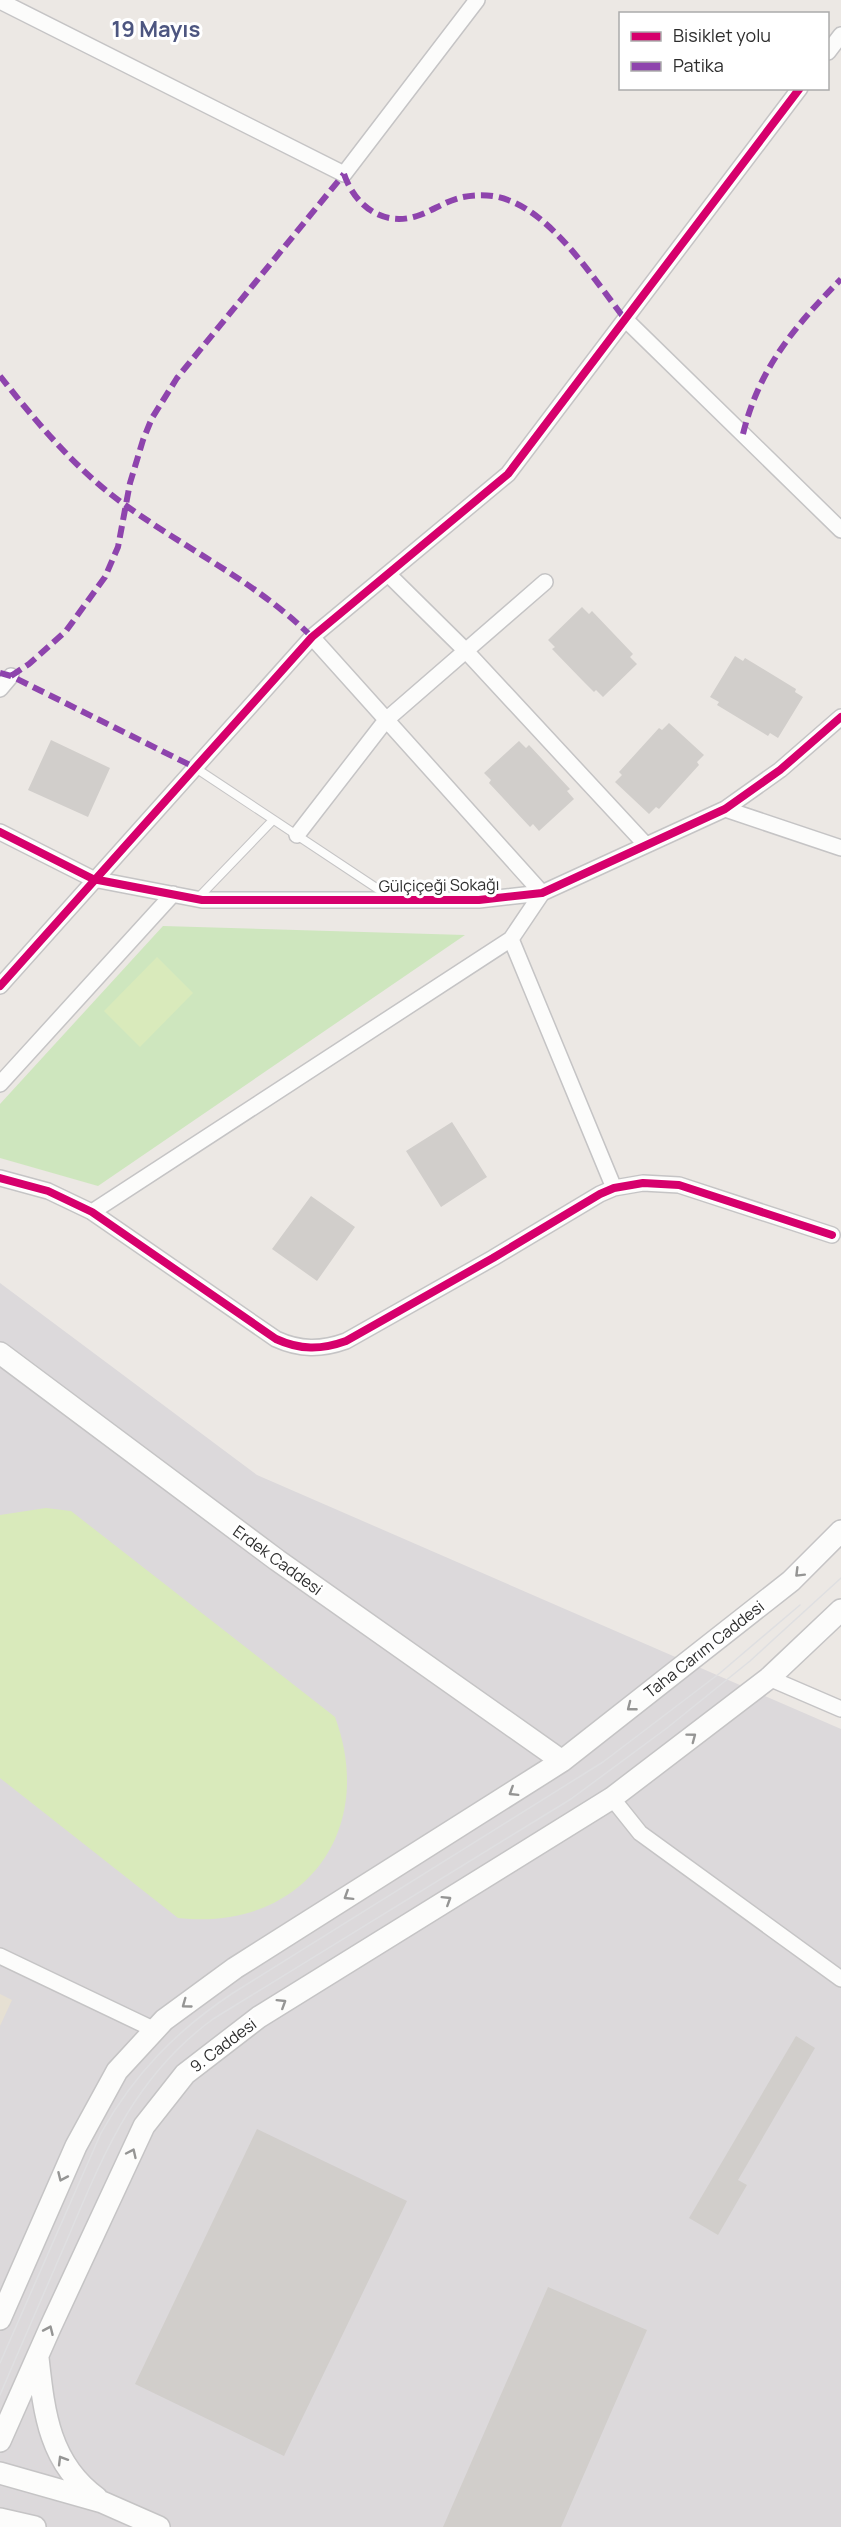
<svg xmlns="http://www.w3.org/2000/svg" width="841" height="2527" viewBox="0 0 841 2527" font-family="Manrope,sans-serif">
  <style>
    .industrial { fill: #dcd9db }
    .education { fill: #e6e0d3 }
    .green { fill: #cee6be }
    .pitch { fill: #d9eabb }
    .building { fill: #d1cecb }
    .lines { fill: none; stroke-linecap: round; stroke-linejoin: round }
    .lane-casing { stroke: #c5c4c5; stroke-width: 10 }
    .street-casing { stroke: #c5c4c5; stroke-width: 18 }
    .secondary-casing { stroke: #c5c4c5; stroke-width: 24 }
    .lane { stroke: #fcfcfb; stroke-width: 8 }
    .street { stroke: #fcfcfb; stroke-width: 15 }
    .secondary { stroke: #fcfcfb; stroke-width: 21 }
    .tram { stroke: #dfdfe1; stroke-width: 1.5 }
    .quiet { stroke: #8e44ad; stroke-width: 6; stroke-dasharray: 12 6; stroke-linecap: butt }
    .cycleway-casing { stroke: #fff; stroke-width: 11 }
    .cycleway { stroke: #d6006c; stroke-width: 8 }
    .oneway { stroke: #959594 }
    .labels { text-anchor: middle; stroke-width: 6; stroke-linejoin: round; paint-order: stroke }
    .street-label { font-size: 16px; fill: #2e2e2e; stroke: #fff }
    .district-label { font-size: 22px; font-weight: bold; fill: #4d5680; stroke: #fff }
  </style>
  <rect width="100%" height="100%" fill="#ece8e4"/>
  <!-- industrial -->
  <path class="industrial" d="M 0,1283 L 257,1475 L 841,1729 L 841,2527 L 0,2527 Z"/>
  <!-- education -->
  <path class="education" d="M 0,1994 L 12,2000 L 0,2026 Z"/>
  <!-- green -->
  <path class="green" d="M 163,926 L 465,935 L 98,1186 L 0,1158 L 0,1104 Z"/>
  <!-- pitch -->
  <path class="pitch" d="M 157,957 L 193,993 L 140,1047 L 104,1011 Z
    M 46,1508 L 71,1511 L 335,1717 C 378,1833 301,1932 178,1918 L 0,1778 L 0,1515 Z"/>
  <!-- building -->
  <path class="building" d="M 582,607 L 589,614 L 592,611 L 633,654 L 630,657 L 637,664 L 603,697 L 596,690 L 594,692 L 583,681 L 552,649 L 555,647 L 548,640 Z
    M 735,656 L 743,661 L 745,658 L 796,689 L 795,692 L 803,697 L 778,738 L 770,733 L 768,736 L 717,705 L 719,702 L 710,697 Z
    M 669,723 L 704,755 L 697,762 L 699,765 L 659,809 L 656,807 L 649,814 L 615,782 L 622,775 L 619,772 L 659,728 L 662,730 Z
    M 51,740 L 110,768 L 88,817 L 28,790 Z
    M 519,741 L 526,748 L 529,745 L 570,789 L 567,791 L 574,799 L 539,831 L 533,824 L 530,827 L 489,783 L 491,780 L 484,773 Z
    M 452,1122 L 487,1177 L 441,1207 L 406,1151 Z
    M 311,1196 L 355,1227 L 317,1281 L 272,1249 Z
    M 796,2036 L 815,2048 L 738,2180 L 747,2185 L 718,2235 L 689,2218 Z
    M 257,2129 L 407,2201 L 284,2456 L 135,2384 Z
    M 548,2287 L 647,2330 L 561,2527 L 443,2527 Z"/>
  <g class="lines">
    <!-- lane casing -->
    <g class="lane-casing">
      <path id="lane" d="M 194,767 L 390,897
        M 197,899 L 273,820"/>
    </g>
    <!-- street casing -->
    <g class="street-casing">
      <path id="street" d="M 0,1 L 344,174 L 477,0
        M 828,52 L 841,35
        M 625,319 L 841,530
        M 388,574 L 466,651 L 646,845
        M 0,689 L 11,676
        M 725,809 L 841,848
        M 0,832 L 93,879 L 202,900 L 479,900 L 542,893 L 725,809 L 780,770 L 841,717
        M 297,835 L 386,720 L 545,582
        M 511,939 L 614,1188
        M 0,986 L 312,637 L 508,474 L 800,88
        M 0,1084 L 173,894
        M 0,1178 L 48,1191 L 92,1212 L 276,1339 C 300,1350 321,1350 346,1341 L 493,1258 L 600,1194 L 614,1188 L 643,1183 L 679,1185 L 832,1235
        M 92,1212 L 511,939 L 542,893 L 312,637
        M 769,1678 L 841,1709
        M 612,1798 L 640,1833 L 841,1979
        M 0,1956 L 155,2030"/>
    </g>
    <!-- secondary casing -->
    <g class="secondary-casing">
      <path id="secondary" d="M 0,1353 L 277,1560 L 562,1761
        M 0,2319 L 76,2146 L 117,2071 L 164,2020 L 235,1968 L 562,1761 L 791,1581 L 841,1531
        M 38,2358 C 44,2412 49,2463 97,2498
        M 0,2441 L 50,2328 L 144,2126 L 185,2074 L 259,2017 L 612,1798 L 769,1678 L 841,1610
        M 0,2473 L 102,2502 L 159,2527
        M 0,2519 L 35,2527"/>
    </g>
    <!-- lane -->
    <use href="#lane" class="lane"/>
    <!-- street -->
    <use href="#street" class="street"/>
    <!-- secondary -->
    <use href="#secondary" class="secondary"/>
    <!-- tram -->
    <path class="tram" d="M 0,2363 L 101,2133 C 134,2074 177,2030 233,1993 L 603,1762 L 720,1673 L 800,1605
      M 0,2395 C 22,2343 45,2291 67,2240 C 104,2153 134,2077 213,2019 L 571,1799 L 667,1728 L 750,1661 L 841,1578"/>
    <!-- quiet -->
    <path class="quiet" d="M 344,174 C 355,206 383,227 417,216 C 432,211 444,202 459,198 C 474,194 493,194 508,200 C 555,217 595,281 625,319
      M 0,376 C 37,423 79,473 128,507 C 191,552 256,582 312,637
      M 743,434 C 759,368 795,326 841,279
      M 0,673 L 11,676 L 194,767
      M 11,676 L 29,664 L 66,631 L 105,577 L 118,547 L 130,483 L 143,440 L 152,418 L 177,378 L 344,174"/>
    <!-- cycleway casing -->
    <g class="cycleway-casing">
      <path id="cycleway" d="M 0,832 L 93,879 L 202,900 L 479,900 L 542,893 L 725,809 L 780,770 L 841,717
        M 0,986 L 312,637 L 508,474 L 800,88
        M 0,1178 L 48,1191 L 92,1212 L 276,1339 C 300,1350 321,1350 346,1341 L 493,1258 L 600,1194 L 614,1188 L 643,1183 L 679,1185 L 832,1235"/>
    </g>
    <!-- cycleway -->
    <use href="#cycleway" class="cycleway"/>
  </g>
  <!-- one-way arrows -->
  <defs><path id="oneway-chevron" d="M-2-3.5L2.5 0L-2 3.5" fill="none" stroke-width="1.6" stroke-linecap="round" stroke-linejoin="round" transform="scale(1.5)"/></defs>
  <g class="oneway">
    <use href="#oneway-chevron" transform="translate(799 1573) rotate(135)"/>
    <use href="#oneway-chevron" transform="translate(631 1707) rotate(142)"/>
    <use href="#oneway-chevron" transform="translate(692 1737) rotate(-37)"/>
    <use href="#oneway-chevron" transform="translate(513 1792) rotate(148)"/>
    <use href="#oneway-chevron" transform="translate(348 1896) rotate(148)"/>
    <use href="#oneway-chevron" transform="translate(447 1900) rotate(-32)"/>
    <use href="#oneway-chevron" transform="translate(282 2003) rotate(-32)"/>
    <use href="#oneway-chevron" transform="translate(186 2004) rotate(144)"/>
    <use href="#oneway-chevron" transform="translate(132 2153) rotate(-65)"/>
    <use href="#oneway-chevron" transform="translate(62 2177) rotate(114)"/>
    <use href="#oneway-chevron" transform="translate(49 2330) rotate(-66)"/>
    <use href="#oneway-chevron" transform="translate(62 2460) rotate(-121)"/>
  </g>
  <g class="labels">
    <!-- street labels -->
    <g class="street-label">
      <text transform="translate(439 885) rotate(-1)" y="6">Gülçiçeği Sokağı</text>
      <text transform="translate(278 1560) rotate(36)" y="6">Erdek Caddesi</text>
      <text transform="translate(704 1649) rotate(-38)" y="6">Taha Carım Caddesi</text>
      <text transform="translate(223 2045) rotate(-37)" y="6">9. Caddesi</text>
    </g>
    <!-- district labels -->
    <g class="district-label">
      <text x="156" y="37">19 Mayıs</text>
    </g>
  </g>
  <!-- legend -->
  <rect x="619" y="12" width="210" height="78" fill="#ffffff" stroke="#ababab" stroke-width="1.5"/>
  <rect x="631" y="32" width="30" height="9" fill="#d6006c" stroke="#ababab" stroke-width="1.5"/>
  <text x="673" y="42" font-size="18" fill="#2e2e2e">Bisiklet yolu</text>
  <rect x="631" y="62" width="30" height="9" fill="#8e44ad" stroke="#ababab" stroke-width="1.5"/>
  <text x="673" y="72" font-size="18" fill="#2e2e2e">Patika</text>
</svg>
